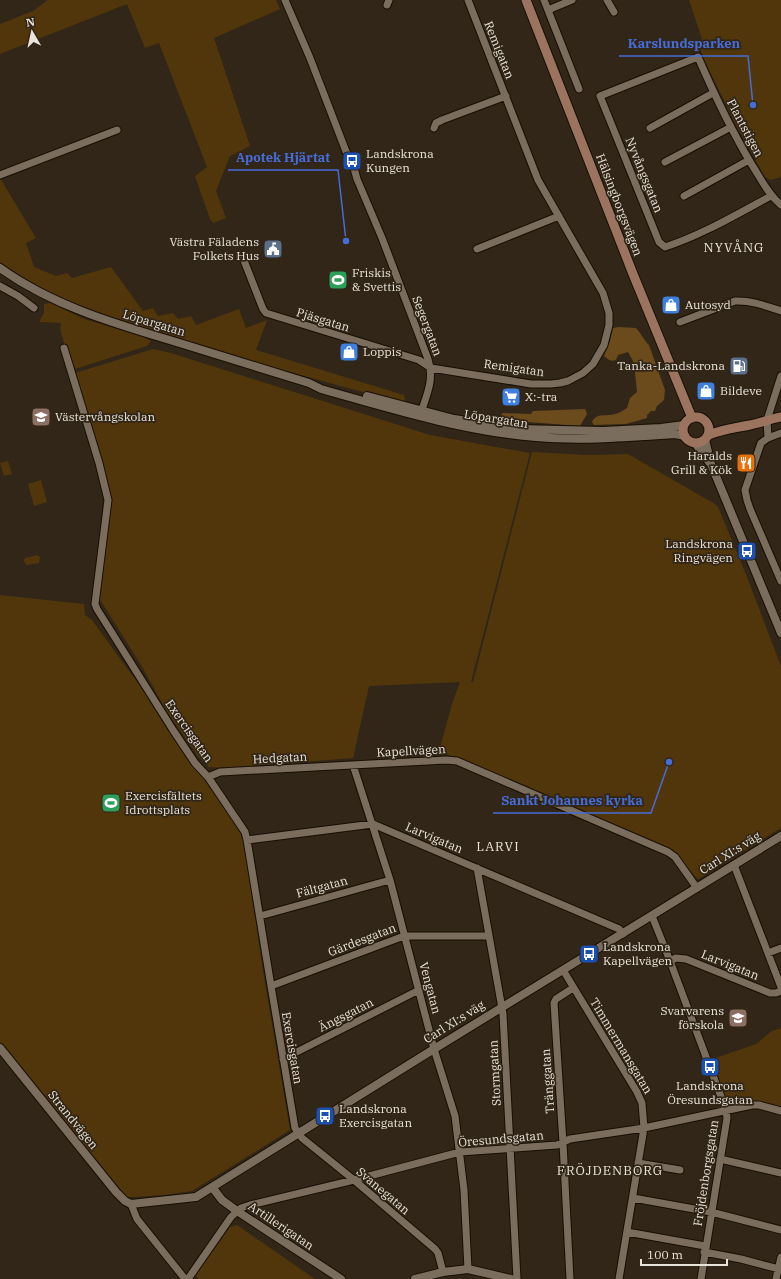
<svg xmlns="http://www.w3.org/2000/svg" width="781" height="1279" viewBox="0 0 781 1279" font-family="'IBM Plex Serif',serif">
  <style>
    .green { fill: #51360c }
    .forest { fill: #6b4b1c }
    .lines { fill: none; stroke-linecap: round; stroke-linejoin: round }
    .minor-casing { stroke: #180e03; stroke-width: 9 }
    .tertiary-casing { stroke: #180e03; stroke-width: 10 }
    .secondary-casing { stroke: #180e03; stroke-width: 11 }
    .minor { stroke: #7a6d5d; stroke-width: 7 }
    .tertiary { stroke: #7a6d5d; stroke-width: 8 }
    .secondary { stroke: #9c735f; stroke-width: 9 }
    .labels { text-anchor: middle; stroke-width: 3.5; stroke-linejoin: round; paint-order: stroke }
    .street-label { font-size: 12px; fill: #eae3d9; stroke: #312617 }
    .poi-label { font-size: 12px; fill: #eae3d9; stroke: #312617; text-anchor: start }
    .neighbourhood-label { font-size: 13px; letter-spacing: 1px; fill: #eae3d9; stroke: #312617 }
    .leader { fill: none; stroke: #466cd8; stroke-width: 1.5 }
    .callout-dot { fill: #466cd8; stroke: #312617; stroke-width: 1.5 }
    .callout-label { font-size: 13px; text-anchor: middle; font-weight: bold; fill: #466cd8; stroke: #312617; stroke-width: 3.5; stroke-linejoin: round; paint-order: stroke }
  </style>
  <rect width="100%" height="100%" fill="#312617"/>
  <!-- green -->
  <path class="green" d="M 48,0 L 276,0 L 280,9 L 214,38 L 250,146 L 230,156 L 216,191 L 226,218 L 213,223 L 210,219 L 195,176 L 207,167 L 159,43 L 145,48 L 127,4 L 0,54 L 0,24 L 33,11 Z
    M 689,0 L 781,0 L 781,177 L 771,180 L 765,177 L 734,121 L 704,59 L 700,48 L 702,39 Z
    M 0,178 L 36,238 L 26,243 L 34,267 L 56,276 L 67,273 L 72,278 L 111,267 L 143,311 L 153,308 L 158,316 L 173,313 L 178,319 L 191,316 L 196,325 L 239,309 L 246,328 L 267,320 L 256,350 L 404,395 L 406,404 L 279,369 L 130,325 L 74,305 L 32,283 L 0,262 Z
    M 50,303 L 84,319 L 142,336 L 151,341 L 147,346 L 72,370 L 60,329 L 61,323 L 40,322 L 40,320 L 44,313 L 44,304 Z
    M 153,349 L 171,353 L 430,435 L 530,453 L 471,682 L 462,683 L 473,682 L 532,452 L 587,455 L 628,454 L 715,504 L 718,507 L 745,572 L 781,666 L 781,828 L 698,879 L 693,874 L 679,857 L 669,850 L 439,751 L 452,704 L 460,682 L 369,686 L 353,758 L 226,768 L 209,767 L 198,756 L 167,712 L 141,665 L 99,598 L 110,495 L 75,373 Z
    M 8,461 L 12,474 L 4,476 L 0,463 Z
    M 41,480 L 47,502 L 34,506 L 28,484 Z
    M 37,555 L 40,557 L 39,563 L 26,565 L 24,561 L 25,558 Z
    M 0,595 L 84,604 L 85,615 L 92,620 L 126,667 L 145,692 L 147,697 L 242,833 L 244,841 L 263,971 L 290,1130 L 192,1191 L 165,1195 L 132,1197 L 127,1197 L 124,1194 L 0,1042 Z
    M 781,1028 L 781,1111 L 766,1106 L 726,1110 L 707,1061 L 756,1044 L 772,1031 Z
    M 237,1225 L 315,1279 L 198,1279 L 196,1275 L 230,1227 Z"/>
  <!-- forest -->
  <path class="forest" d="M 619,327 L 636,328 C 640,332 646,343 649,345 L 665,390 L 664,400 L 657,406 L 655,411 L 651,411 L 647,415 L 647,418 L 626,424 L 594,425 L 592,422 C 597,412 606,417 615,414 C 620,413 623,410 627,408 L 630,398 L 637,392 L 634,363 L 628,352 L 618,355 L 616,360 C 610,362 608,359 604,356 L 610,341 L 613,328 Z
    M 585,409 L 587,414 L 580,426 L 503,420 L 501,418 L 502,413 L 531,414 L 533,411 Z"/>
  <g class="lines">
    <!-- minor casing -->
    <g class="minor-casing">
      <path id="minor" d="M 285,0 L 310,58 L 347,154 L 352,161 L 357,179 L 382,238 L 428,359 C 435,381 426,395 420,416
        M 544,0 L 579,89
        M 607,0 L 614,12
        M 387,5 L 389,0
        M 548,10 L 572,0
        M 434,128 L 436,123 L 442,120 L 506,96
        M 650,128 L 713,93
        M 665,162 L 731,127
        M 0,175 L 117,130
        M 684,196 L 749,160
        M 771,196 C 737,214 702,235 665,247 L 659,242 L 600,96 L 698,57 C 714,94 731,130 752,165 C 761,179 768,194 781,205
        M 477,249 L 559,216
        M 243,258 L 263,309 L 266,313 L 419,360 L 431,368 L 531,384 L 551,384 L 560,383 L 568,381 L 583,373 L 593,364 L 604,345 L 609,325 L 609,313 L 603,293 L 538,180 L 468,0
        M 0,286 L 18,296 L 34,308
        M 680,322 L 735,301 C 751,300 766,306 781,311
        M 64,348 L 99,463 L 108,500 L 95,604 L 97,609 L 173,730 L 195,763 L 208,777 L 245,832 L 247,840 L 271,986 L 295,1128 L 302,1138 L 354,1180 L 435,1249 L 438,1253 L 443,1272
        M 781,433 L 768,438 L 761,443 L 745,490 L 747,500 L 750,509 L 781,581
        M 768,438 L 767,420 L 781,376
        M 353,765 L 390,880 L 434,1049 L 455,1116 L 464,1190 L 468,1269
        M 208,777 L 220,772 L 446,760 L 457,761 L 668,852 L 675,857 L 697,888
        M 247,840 L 373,824 L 619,929 L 623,934
        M 734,865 L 781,987
        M 477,868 L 503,1014 L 517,1279
        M 260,916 L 390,880
        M 652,916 L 670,961 L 726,1110 L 727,1118 L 701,1279
        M 768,953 L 781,948
        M 670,961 L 676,958 L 686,959 L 770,993 L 776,993 L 781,991
        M 563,970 L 637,1092 L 642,1103 L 644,1128 L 619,1279
        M 271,986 L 404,936 L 489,936
        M 283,1059 L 419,990
        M 720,1159 L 781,1173
        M 638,1163 L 680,1170
        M 633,1198 L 711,1212 L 781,1230
        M 131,1204 L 137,1219 L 185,1279
        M 627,1232 L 705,1246
        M 704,1252 L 741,1259 L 779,1269
        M 188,1279 L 231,1217 L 241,1208 L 250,1205 L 354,1180 L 460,1152 L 557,1145 L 570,1139 L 644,1128 L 752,1105 L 759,1105 L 781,1111
        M 570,1279 L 563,1143 L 554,1003 L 556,999 L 573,988
        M 776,1279 L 781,1257"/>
    </g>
    <!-- tertiary casing -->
    <g class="tertiary-casing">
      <path id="tertiary" d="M 0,268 C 52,305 112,323 173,341 C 218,355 264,369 309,383 L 321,389 C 392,409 463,431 536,437 C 583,441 629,437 675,434 L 685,436
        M 367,396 L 454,419 L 519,429 L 603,431 L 661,428 L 684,425
        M 705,440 L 711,464 L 781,633
        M 695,443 L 709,462
        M 0,1048 L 116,1192 L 125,1201 L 131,1204 L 196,1197 L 434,1049 L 781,836
        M 212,1187 L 222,1200 L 237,1211 L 341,1279
        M 415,1279 L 443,1272 L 468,1269 L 511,1279"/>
    </g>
    <!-- secondary casing -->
    <g class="secondary-casing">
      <path id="secondary" d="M 526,0 L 633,274 L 692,418
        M683 430a13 13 0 1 1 26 0a13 13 0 1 1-26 0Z
        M 709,435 C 722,429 735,428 750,425 C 760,423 770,419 781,417"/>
    </g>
    <!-- minor -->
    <use href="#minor" class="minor"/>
    <!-- tertiary -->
    <use href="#tertiary" class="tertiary"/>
    <!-- secondary -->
    <use href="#secondary" class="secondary"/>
  </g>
  <!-- icons -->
  <defs>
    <g id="bus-square" transform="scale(1)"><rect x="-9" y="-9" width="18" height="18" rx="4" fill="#1a4fb4" stroke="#312617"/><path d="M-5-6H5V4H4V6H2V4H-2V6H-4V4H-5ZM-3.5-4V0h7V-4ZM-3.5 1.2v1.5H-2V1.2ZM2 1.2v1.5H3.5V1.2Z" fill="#fff"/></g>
    <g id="civic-square" transform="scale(1)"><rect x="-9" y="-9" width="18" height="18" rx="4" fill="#5c6f8a" stroke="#312617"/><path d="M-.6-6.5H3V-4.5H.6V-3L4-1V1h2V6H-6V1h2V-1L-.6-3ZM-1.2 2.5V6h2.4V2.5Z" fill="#fff"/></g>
    <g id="stadium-square" transform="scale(1)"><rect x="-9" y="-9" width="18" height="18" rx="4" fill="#2e9e5b" stroke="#312617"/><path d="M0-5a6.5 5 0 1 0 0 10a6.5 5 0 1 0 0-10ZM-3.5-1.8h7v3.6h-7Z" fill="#fff"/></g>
    <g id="shop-square" transform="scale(1)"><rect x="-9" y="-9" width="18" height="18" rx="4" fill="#3f7fe0" stroke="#312617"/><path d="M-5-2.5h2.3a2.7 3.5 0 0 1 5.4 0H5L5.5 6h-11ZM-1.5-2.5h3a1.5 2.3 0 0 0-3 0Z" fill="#fff"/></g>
    <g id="fuel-square" transform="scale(1)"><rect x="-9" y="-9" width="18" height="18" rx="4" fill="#5c6f8a" stroke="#312617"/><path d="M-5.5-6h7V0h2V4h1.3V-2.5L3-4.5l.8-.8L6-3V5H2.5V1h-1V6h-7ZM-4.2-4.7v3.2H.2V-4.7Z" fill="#fff"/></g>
    <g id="supermarket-square" transform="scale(1)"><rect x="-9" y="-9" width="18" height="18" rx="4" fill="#3f7fe0" stroke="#312617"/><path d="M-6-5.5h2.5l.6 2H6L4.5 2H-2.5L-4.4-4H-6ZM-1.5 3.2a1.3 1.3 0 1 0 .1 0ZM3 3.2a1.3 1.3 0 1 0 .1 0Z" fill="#fff"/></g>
    <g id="school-square" transform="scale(1)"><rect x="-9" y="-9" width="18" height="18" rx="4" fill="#8d6e63" stroke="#312617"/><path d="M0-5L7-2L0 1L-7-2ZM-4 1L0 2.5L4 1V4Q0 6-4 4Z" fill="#fff"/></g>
    <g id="restaurant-square" transform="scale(1)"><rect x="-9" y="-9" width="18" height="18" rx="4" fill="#e8710a" stroke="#312617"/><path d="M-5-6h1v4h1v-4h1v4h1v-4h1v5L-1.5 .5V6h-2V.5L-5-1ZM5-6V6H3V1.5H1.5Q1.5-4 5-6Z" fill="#fff"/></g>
  </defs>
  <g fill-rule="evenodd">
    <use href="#bus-square" x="352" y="161"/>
    <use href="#civic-square" x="273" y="249"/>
    <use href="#stadium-square" x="338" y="280"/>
    <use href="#shop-square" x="671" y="305"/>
    <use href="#shop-square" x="349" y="352"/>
    <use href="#fuel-square" x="739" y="366"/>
    <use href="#shop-square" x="706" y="391"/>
    <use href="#supermarket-square" x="511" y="397"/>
    <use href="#school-square" x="41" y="417"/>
    <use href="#restaurant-square" x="746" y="463"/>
    <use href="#bus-square" x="747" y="551"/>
    <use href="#stadium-square" x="111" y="803"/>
    <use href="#bus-square" x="589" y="954"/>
    <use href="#school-square" x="738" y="1018"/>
    <use href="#bus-square" x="710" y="1067"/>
    <use href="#bus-square" x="325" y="1116"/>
  </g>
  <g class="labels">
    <!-- street labels -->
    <g class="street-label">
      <text transform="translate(499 50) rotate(68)" y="4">Remigatan</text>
      <text transform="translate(745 128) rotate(62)" y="4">Plantstigen</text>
      <text transform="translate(644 175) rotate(68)" y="4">Nyvångsgatan</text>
      <text transform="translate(619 205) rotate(69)" y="4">Hälsingborgsvägen</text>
      <text transform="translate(323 320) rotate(17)" y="4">Pjäsgatan</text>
      <text transform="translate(154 323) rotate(17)" y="4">Löpargatan</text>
      <text transform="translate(427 326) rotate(69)" y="4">Segergatan</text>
      <text transform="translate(514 368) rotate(8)" y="4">Remigatan</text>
      <text transform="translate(496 419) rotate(9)" y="4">Löpargatan</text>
      <text transform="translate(189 731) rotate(55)" y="4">Exercisgatan</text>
      <text transform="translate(411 751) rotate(-3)" y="4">Kapellvägen</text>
      <text transform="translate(280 758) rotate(-3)" y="4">Hedgatan</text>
      <text transform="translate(434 838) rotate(23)" y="4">Larvigatan</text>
      <text transform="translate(730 853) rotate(-32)" y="4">Carl XI:s väg</text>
      <text transform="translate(322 887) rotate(-15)" y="4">Fältgatan</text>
      <text transform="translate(362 940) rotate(-21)" y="4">Gärdesgatan</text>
      <text transform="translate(730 965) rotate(22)" y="4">Larvigatan</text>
      <text transform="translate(430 988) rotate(75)" y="4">Vengatan</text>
      <text transform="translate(346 1015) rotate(-27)" y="4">Ängsgatan</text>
      <text transform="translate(454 1022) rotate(-32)" y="4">Carl XI:s väg</text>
      <text transform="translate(621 1046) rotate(59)" y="4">Timmermansgatan</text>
      <text transform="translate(292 1048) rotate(80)" y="4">Exercisgatan</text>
      <text transform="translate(495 1073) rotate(-93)" y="4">Stormgatan</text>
      <text transform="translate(548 1081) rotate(-94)" y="4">Tränggatan</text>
      <text transform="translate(73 1120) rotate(51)" y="4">Strandvägen</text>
      <text transform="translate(501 1139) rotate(-5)" y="4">Öresundsgatan</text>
      <text transform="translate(706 1173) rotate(-81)" y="4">Fröjdenborgsgatan</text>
      <text transform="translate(383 1191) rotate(40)" y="4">Svanegatan</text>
      <text transform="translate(281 1226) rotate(34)" y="4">Artillerigatan</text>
    </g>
    <!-- poi labels -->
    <g class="poi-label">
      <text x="366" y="158">Landskrona<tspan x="366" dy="14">Kungen</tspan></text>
      <text x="259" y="246" text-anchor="end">Västra Fäladens<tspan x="259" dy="14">Folkets Hus</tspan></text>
      <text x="352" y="277">Friskis<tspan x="352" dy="14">&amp; Svettis</tspan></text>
      <text x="685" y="309">Autosyd</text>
      <text x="363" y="356">Loppis</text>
      <text x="725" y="370" text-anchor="end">Tanka-Landskrona</text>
      <text x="720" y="395">Bildeve</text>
      <text x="525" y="401">X:-tra</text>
      <text x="55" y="421">Västervångskolan</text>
      <text x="732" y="460" text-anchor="end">Haralds<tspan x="732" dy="14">Grill &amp; Kök</tspan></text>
      <text x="733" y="548" text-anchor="end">Landskrona<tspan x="733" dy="14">Ringvägen</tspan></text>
      <text x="125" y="800">Exercisfältets<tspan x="125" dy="14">Idrottsplats</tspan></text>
      <text x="603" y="951">Landskrona<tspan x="603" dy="14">Kapellvägen</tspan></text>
      <text x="724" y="1015" text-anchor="end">Svarvarens<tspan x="724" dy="14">förskola</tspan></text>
      <text x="710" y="1090" text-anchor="middle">Landskrona<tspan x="710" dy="14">Öresundsgatan</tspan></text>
      <text x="339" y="1113">Landskrona<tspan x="339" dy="14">Exercisgatan</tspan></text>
    </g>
    <!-- neighbourhood labels -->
    <g class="neighbourhood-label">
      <text x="734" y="252">NYVÅNG</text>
      <text x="498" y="851">LARVI</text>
      <text x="610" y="1175">FRÖJDENBORG</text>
    </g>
  </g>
  <!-- callouts -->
  <path class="leader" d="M753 105L748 56H619M346 241L338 170H228M669 762L651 813H493"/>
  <g class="callout-dot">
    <circle cx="753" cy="105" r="4"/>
    <circle cx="346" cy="241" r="4"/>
    <circle cx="669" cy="762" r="4"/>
  </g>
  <g class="callout-label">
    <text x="684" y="48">Karslundsparken</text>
    <text x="283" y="162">Apotek Hjärtat</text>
    <text x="572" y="805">Sankt Johannes kyrka</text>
  </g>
  <!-- north arrow -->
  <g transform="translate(32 32) rotate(351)" stroke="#312617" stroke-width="3" paint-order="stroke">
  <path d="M0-3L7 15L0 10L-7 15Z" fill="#eae3d9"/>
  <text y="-6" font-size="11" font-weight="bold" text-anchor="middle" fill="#eae3d9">N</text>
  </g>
  <!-- scale -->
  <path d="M641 1259v6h86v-6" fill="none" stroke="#eae3d9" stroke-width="2"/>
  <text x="647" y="1259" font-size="12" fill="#eae3d9" stroke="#312617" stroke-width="3" paint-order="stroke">100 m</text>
</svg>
